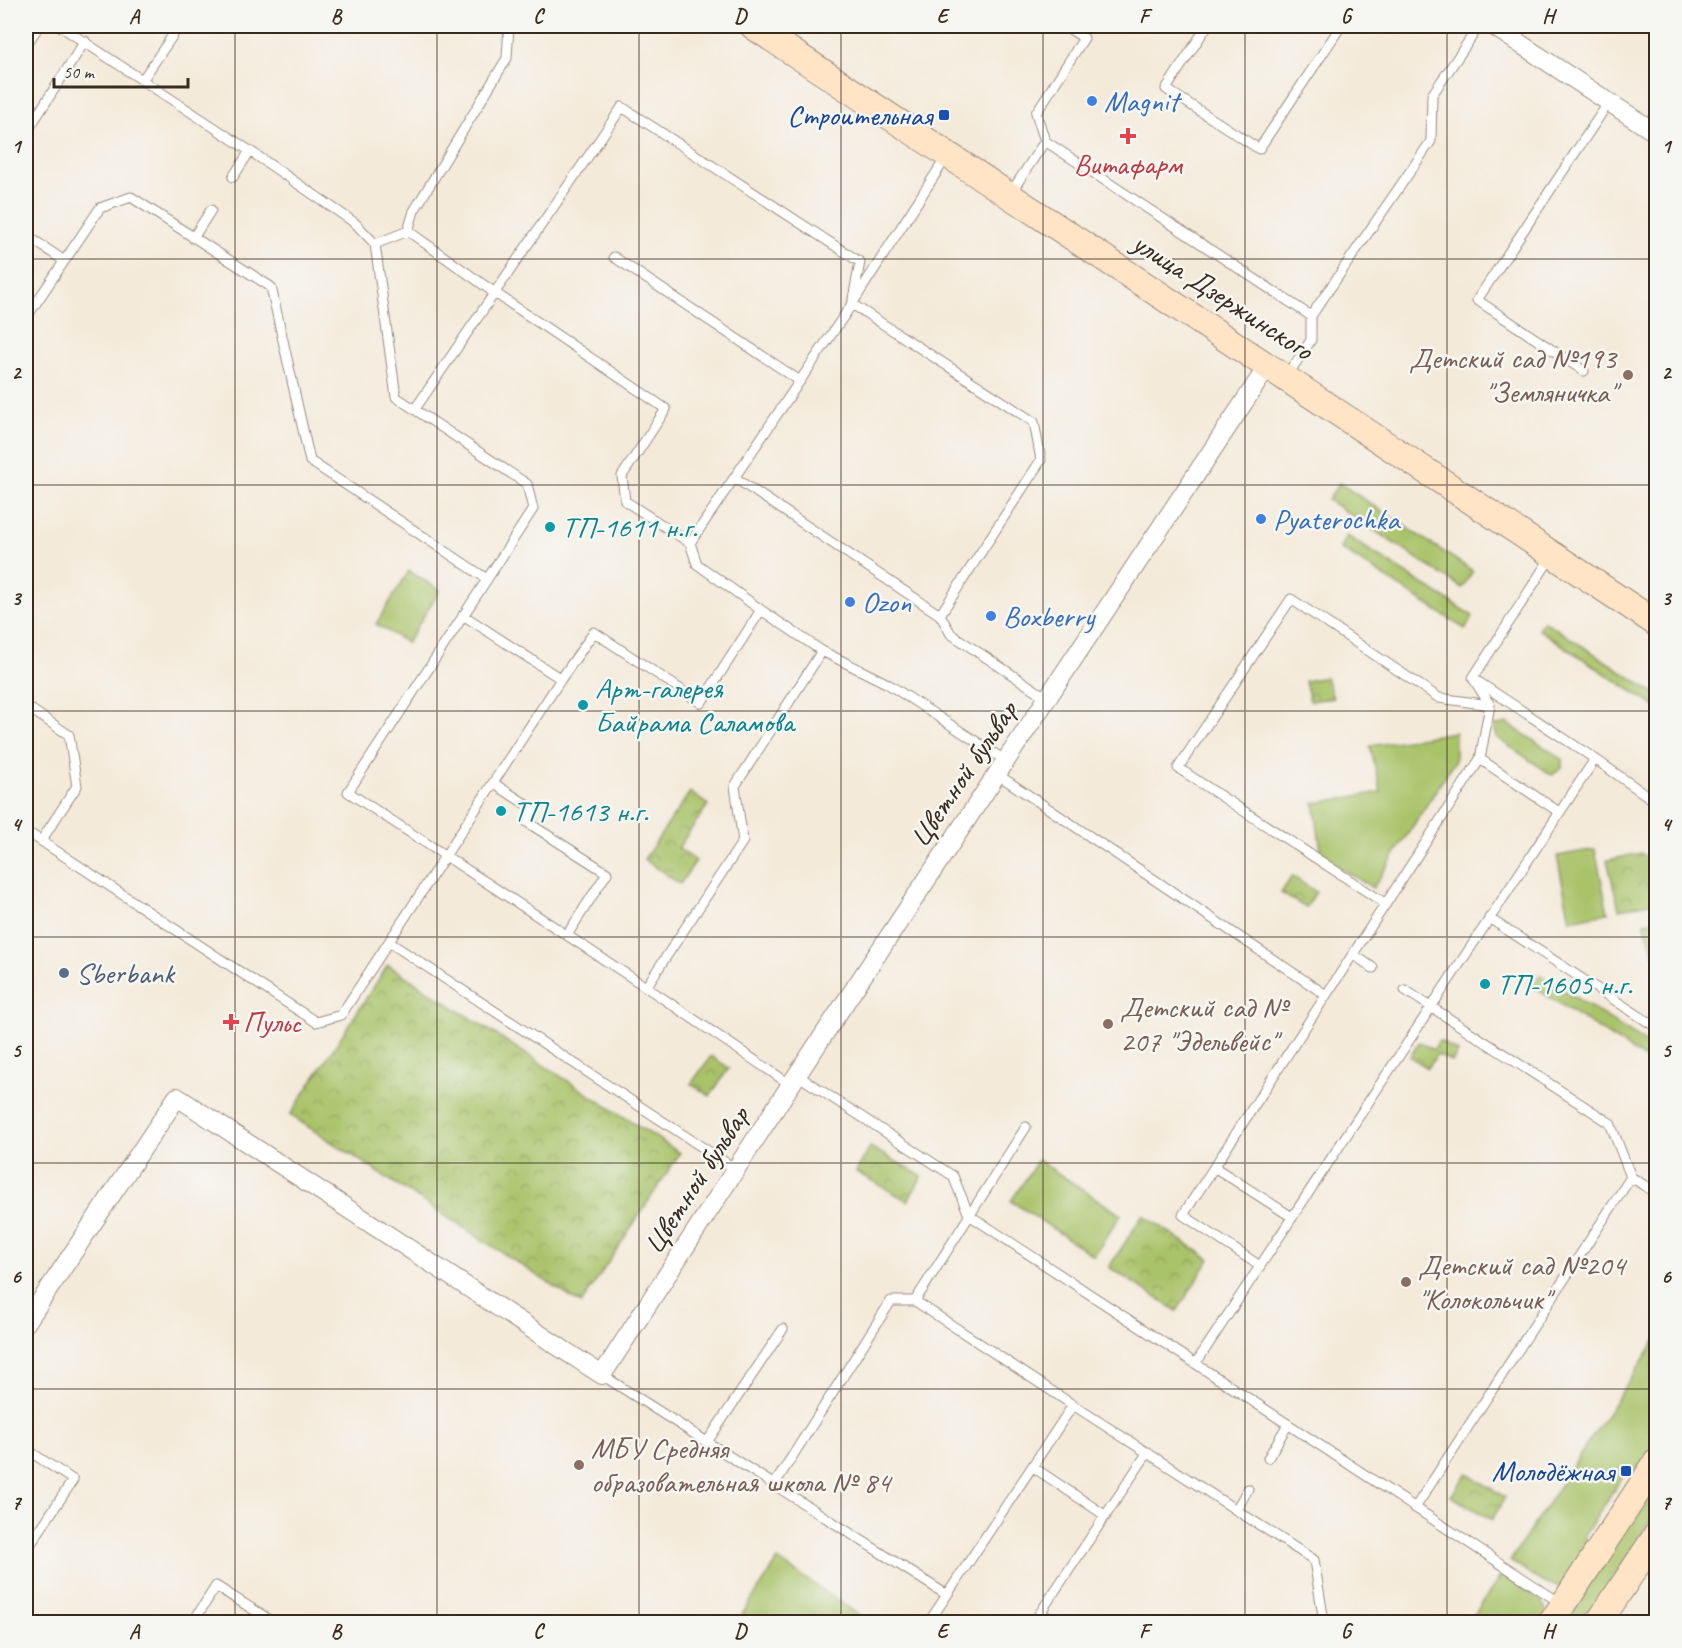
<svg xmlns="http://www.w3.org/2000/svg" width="1682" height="1648" viewBox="0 0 1682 1648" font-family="Caveat,sans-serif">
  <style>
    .grass { fill: #a9c369; stroke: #727644; stroke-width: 1.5 }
    .park { fill: url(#park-crowns); stroke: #727644; stroke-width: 1.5 }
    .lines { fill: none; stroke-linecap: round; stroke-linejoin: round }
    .service-casing { stroke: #988a7c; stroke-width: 11 }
    .minor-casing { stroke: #988a7c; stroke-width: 20 }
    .secondary-casing { stroke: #988a7c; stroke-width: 28 }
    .service { stroke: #fff; stroke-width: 9 }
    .minor { stroke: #fff; stroke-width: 18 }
    .secondary { stroke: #ffe4c6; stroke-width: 26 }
    .grid { fill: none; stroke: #3b2a1e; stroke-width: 1.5; stroke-opacity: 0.55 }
    .shop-dot { fill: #3f7fe0; stroke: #f6f6f2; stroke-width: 2 }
    .transit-dot { fill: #1a4fb4; stroke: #f6f6f2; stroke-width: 2 }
    .health-dot { fill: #e0444e; stroke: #f6f6f2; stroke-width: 2 }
    .education-dot { fill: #8d6e63; stroke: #f6f6f2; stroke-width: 2 }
    .culture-dot { fill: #0f9aa8; stroke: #f6f6f2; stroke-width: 2 }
    .service-dot { fill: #5c6f8a; stroke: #f6f6f2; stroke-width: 2 }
    .labels { text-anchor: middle; stroke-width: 5; stroke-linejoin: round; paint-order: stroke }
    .shop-label { font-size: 30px; fill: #366cbe; stroke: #f6f6f2; text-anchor: start }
    .transit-label { font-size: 30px; fill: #164399; stroke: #f6f6f2; text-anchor: end }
    .health-label { font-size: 30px; fill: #be3a42; stroke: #f6f6f2 }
    .street-label { font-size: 30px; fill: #3b2a1e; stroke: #f6f6f2 }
    .education-label { font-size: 30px; fill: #785e54; stroke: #f6f6f2; text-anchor: start }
    .culture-label { font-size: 30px; fill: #0d838f; stroke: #f6f6f2; text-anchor: start }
    .service-label { font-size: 30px; fill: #4e5e75; stroke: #f6f6f2; text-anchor: start }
    .neatline { fill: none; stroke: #3b2a1e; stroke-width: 2 }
    .grid-label { font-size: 20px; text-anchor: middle; font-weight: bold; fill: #3b2a1e }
  </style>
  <defs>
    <pattern id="park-crowns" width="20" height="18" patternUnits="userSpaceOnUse" patternTransform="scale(1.5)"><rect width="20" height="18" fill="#a9c369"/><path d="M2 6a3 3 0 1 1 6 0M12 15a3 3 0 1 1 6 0" fill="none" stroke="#8b9f56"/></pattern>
  </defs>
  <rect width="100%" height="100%" fill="#f6f6f2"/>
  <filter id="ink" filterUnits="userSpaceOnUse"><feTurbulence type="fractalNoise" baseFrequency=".0167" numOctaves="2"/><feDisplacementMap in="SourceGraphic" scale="12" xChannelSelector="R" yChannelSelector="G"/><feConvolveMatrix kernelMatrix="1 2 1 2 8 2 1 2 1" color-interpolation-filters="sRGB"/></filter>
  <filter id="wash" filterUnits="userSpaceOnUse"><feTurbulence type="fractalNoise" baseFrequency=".008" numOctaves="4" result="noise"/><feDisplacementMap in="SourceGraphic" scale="24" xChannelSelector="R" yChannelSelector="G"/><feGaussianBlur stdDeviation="1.35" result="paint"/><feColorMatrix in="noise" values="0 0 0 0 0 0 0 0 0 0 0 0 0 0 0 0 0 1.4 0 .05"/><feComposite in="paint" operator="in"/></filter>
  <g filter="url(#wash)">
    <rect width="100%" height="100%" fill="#f4eada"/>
    <!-- grass -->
    <path class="grass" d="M 1339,483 L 1473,571 L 1462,588 L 1328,500 Z
      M 1347,536 L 1473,616 L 1465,629 L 1340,548 Z
      M 409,571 L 440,590 L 407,643 L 376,624 Z
      M 1544,621 L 1656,694 L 1656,707 L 1538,629 Z
      M 1507,723 L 1562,759 L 1562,768 L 1552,775 L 1497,738 L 1493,726 Z
      M 1455,732 L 1455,761 L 1373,888 L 1322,857 L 1314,803 L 1381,792 L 1370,746 Z
      M 1595,849 L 1608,913 L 1570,920 L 1557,856 Z
      M 1540,975 L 1656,1049 L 1656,1066 L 1532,986 Z
      M 1038,1160 L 1121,1215 L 1094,1256 L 1011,1201 Z
      M 1656,1340 L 1656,1453 L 1652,1460 L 1623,1476 L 1585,1534 L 1586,1562 L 1560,1587 L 1542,1582 L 1510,1561 Z
      M 1656,1480 L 1656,1513 L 1584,1622 L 1562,1622 Z
      M 778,1560 L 859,1615 L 854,1622 L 737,1622 Z
      M 1502,1574 L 1539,1598 L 1546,1609 L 1545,1622 L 1469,1622 Z"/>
    <!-- park -->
    <path class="park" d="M 1326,677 L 1333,698 L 1310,701 L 1305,681 Z
      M 690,792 L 708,805 L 678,848 L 696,861 L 680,884 L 644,859 Z
      M 1641,853 L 1656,867 L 1656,902 L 1619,909 L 1607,860 Z
      M 1292,876 L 1316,892 L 1306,908 L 1281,893 Z
      M 1656,920 L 1656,953 L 1654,954 L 1644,923 Z
      M 388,965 L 680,1153 L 581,1304 L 290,1115 Z
      M 1439,1041 L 1458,1052 L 1452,1062 L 1437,1054 L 1428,1068 L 1410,1057 L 1419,1042 L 1433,1050 Z
      M 711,1056 L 729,1068 L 710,1096 L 691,1084 Z
      M 870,1147 L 922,1176 L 908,1201 L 856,1172 Z
      M 1143,1215 L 1210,1259 L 1177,1311 L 1109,1267 Z
      M 1467,1473 L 1505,1497 L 1492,1520 L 1451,1496 Z"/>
  </g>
  <g filter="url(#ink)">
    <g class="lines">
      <!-- service casing -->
      <g class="service-casing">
        <path id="service" d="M 60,26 L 250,151 L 233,177
          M 1065,26 L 1084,38 L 1036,113 L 1045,141 L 1311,316
          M 1207,26 L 1166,89 L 1259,149 L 1341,26
          M 26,45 L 39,26
          M 143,79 L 179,26
          M 26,133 L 85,41
          M 250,151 L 355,223 L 375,244 L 396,397 L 527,484 L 533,509 L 348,792 L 646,987
          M 947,156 L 852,304 L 690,543 L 697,564 L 761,610 L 822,651 L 888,684 L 1006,761
          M 1010,194 L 1045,141
          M 408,231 L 495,293 L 666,409 L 622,476 L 625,501 L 690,543
          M 408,231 L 414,211 L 507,58 L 509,26
          M 193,238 L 211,210
          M 35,241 L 63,260
          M 375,244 L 408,231
          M 614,257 L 800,381
          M 852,304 L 1034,422 L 1041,460 L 940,615
          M 26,318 L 100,208 L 131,197 L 271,287 L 310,461 L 487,579
          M 1584,371 L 1477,300 L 1609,102
          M 1287,376 L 1311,340 L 1311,316 L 1431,141 L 1432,95 L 1479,26
          M 415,409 L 622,107 L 860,262 L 853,299
          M 735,478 L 940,615 L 951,634 L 1047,698
          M 463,615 L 561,679
          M 1473,678 L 1551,557
          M 1477,681 L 1595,759 L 1656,802
          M 26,706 L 69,735 L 77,786 L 41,841
          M 1480,759 L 1559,812
          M 997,774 L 1326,995
          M 493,783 L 535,810 L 527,822 L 607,873 L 567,935
          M 26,831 L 316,1022 L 341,1015 L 561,679 L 594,632 L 701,703 L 761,610
          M 1386,904 L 1178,768 L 1291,599 L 1439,698 L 1490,705
          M 1489,918 L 1656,1027
          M 389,942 L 737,1170
          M 1353,954 L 1373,968
          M 1405,990 L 1610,1123 L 1631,1177 L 1415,1508
          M 797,1075 L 953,1176 L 969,1215 L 1562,1604
          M 791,1085 L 646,987 L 743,841 L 735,786 L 822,651
          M 1214,1167 L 1292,1217
          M 1631,1177 L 1656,1193
          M 1260,1266 L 1183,1215 L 1480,759 L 1490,705 L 1473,678
          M 915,1301 L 1026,1127
          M 1196,1363 L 1595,759
          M 602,1375 L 947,1595
          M 707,1442 L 783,1329
          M 26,1449 L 73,1480 L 26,1551
          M 1268,1458 L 1288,1424
          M 1033,1467 L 1106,1516
          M 774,1485 L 891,1301 L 915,1301 L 1073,1405 L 1314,1560 L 1324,1622
          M 1236,1510 L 1248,1489
          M 1041,1613 L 1056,1622
          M 193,1622 L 216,1586 L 273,1622
          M 929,1622 L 1073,1405
          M 1034,1622 L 1148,1452"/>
      </g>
      <!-- minor casing -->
      <g class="minor-casing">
        <path id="minor" d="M 1493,26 L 1656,133
          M 26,1323 L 177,1097 L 602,1375 L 797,1075 L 1268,366"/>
      </g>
      <!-- secondary casing -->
      <g class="secondary-casing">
        <path id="secondary" d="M 753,26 L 1656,623
          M 1552,1622 L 1656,1463
          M 1599,1622 L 1656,1536"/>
      </g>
      <!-- service -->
      <use href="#service" class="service"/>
      <!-- minor -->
      <use href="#minor" class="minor"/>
      <!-- secondary -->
      <use href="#secondary" class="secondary"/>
    </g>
  </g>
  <!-- grid -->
  <path class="grid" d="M 235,26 L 235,1622M 437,26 L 437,1622M 639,26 L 639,1622M 841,26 L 841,1622M 1043,26 L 1043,1622M 1245,26 L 1245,1622M 1447,26 L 1447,1622M 26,259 L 1656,259M 26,485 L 1656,485M 26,711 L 1656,711M 26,937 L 1656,937M 26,1163 L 1656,1163M 26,1389 L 1656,1389"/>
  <!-- markers -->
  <g class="shop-dot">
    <circle cx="1092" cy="101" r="6"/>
    <circle cx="1261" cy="519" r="6"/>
    <circle cx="850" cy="602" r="6"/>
    <circle cx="991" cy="616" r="6"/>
  </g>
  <g class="transit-dot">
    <rect x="938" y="109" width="12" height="12" rx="3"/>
    <rect x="1620" y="1465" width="12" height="12" rx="3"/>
  </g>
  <g class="health-dot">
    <path d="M1125 127h6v6h6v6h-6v6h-6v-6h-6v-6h6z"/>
    <path d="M228 1013h6v6h6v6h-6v6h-6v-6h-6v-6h6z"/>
  </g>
  <g class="education-dot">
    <circle cx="1628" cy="375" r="6"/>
    <circle cx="1108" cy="1024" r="6"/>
    <circle cx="1406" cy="1282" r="6"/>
    <circle cx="579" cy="1465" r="6"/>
  </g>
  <g class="culture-dot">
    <circle cx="550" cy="527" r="6"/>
    <circle cx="583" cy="705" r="6"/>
    <circle cx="501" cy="811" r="6"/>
    <circle cx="1485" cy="984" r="6"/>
  </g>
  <circle class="service-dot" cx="64" cy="973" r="6"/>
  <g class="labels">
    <!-- shop labels -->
    <g class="shop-label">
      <text x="1104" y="111">Magnit</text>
      <text x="1273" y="529">Pyaterochka</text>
      <text x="862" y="612">Ozon</text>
      <text x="1003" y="626">Boxberry</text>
    </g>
    <!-- transit labels -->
    <g class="transit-label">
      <text x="932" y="125">Строительная</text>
      <text x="1614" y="1481">Молодёжная</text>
    </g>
    <!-- health labels -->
    <g class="health-label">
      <text x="1128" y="174">Витафарм</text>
      <text x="243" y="1032" text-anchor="start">Пульс</text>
    </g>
    <!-- street labels -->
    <g class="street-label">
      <text transform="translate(1223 296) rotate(33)" y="10">улица Дзержинского</text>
      <text transform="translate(963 774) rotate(-56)" y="10">Цветной бульвар</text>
      <text transform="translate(696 1180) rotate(-57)" y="10">Цветной бульвар</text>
    </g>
    <!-- education labels -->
    <g class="education-label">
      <text x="1616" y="368" text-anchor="end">Детский сад №193<tspan x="1616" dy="34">"Земляничка"</tspan></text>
      <text x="1120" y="1017">Детский сад №<tspan x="1120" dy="34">207 "Эдельвейс"</tspan></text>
      <text x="1418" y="1275">Детский сад №204<tspan x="1418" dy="34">"Колокольчик"</tspan></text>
      <text x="591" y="1458">МБУ Средняя<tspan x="591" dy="34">образовательная школа № 84</tspan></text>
    </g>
    <!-- culture labels -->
    <g class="culture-label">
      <text x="562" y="537">ТП-1611 н.г.</text>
      <text x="595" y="698">Арт-галерея<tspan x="595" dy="34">Байрама Саламова</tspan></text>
      <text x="513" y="821">ТП-1613 н.г.</text>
      <text x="1497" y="994">ТП-1605 н.г.</text>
    </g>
    <!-- service labels -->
    <g class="service-label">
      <text x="76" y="983">Sberbank</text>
    </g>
  </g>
  <!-- margin -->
  <rect width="1682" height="1648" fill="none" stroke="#f6f6f2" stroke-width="66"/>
  <!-- scale -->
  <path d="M54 78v9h134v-9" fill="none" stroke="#3b2a1e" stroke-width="3"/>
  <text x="63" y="78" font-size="18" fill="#3b2a1e" stroke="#f6f6f2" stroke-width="4.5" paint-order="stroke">50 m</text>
  <rect x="33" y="33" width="1616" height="1582" class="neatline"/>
  <g class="grid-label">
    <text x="134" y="23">A</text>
    <text x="336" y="23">B</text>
    <text x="538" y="23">C</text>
    <text x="740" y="23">D</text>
    <text x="942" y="23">E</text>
    <text x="1144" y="23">F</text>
    <text x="1346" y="23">G</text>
    <text x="1548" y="23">H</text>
    <text x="16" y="153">1</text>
    <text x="1666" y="153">1</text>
    <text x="16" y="379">2</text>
    <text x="1666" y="379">2</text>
    <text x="16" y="605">3</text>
    <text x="1666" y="605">3</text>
    <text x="16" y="831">4</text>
    <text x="1666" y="831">4</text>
    <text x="16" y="1057">5</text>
    <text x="1666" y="1057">5</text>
    <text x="16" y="1283">6</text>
    <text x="1666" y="1283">6</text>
    <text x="16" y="1509">7</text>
    <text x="1666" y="1509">7</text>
    <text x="134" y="1638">A</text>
    <text x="336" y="1638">B</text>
    <text x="538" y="1638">C</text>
    <text x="740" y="1638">D</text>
    <text x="942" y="1638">E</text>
    <text x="1144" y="1638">F</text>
    <text x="1346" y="1638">G</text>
    <text x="1548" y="1638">H</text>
  </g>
</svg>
